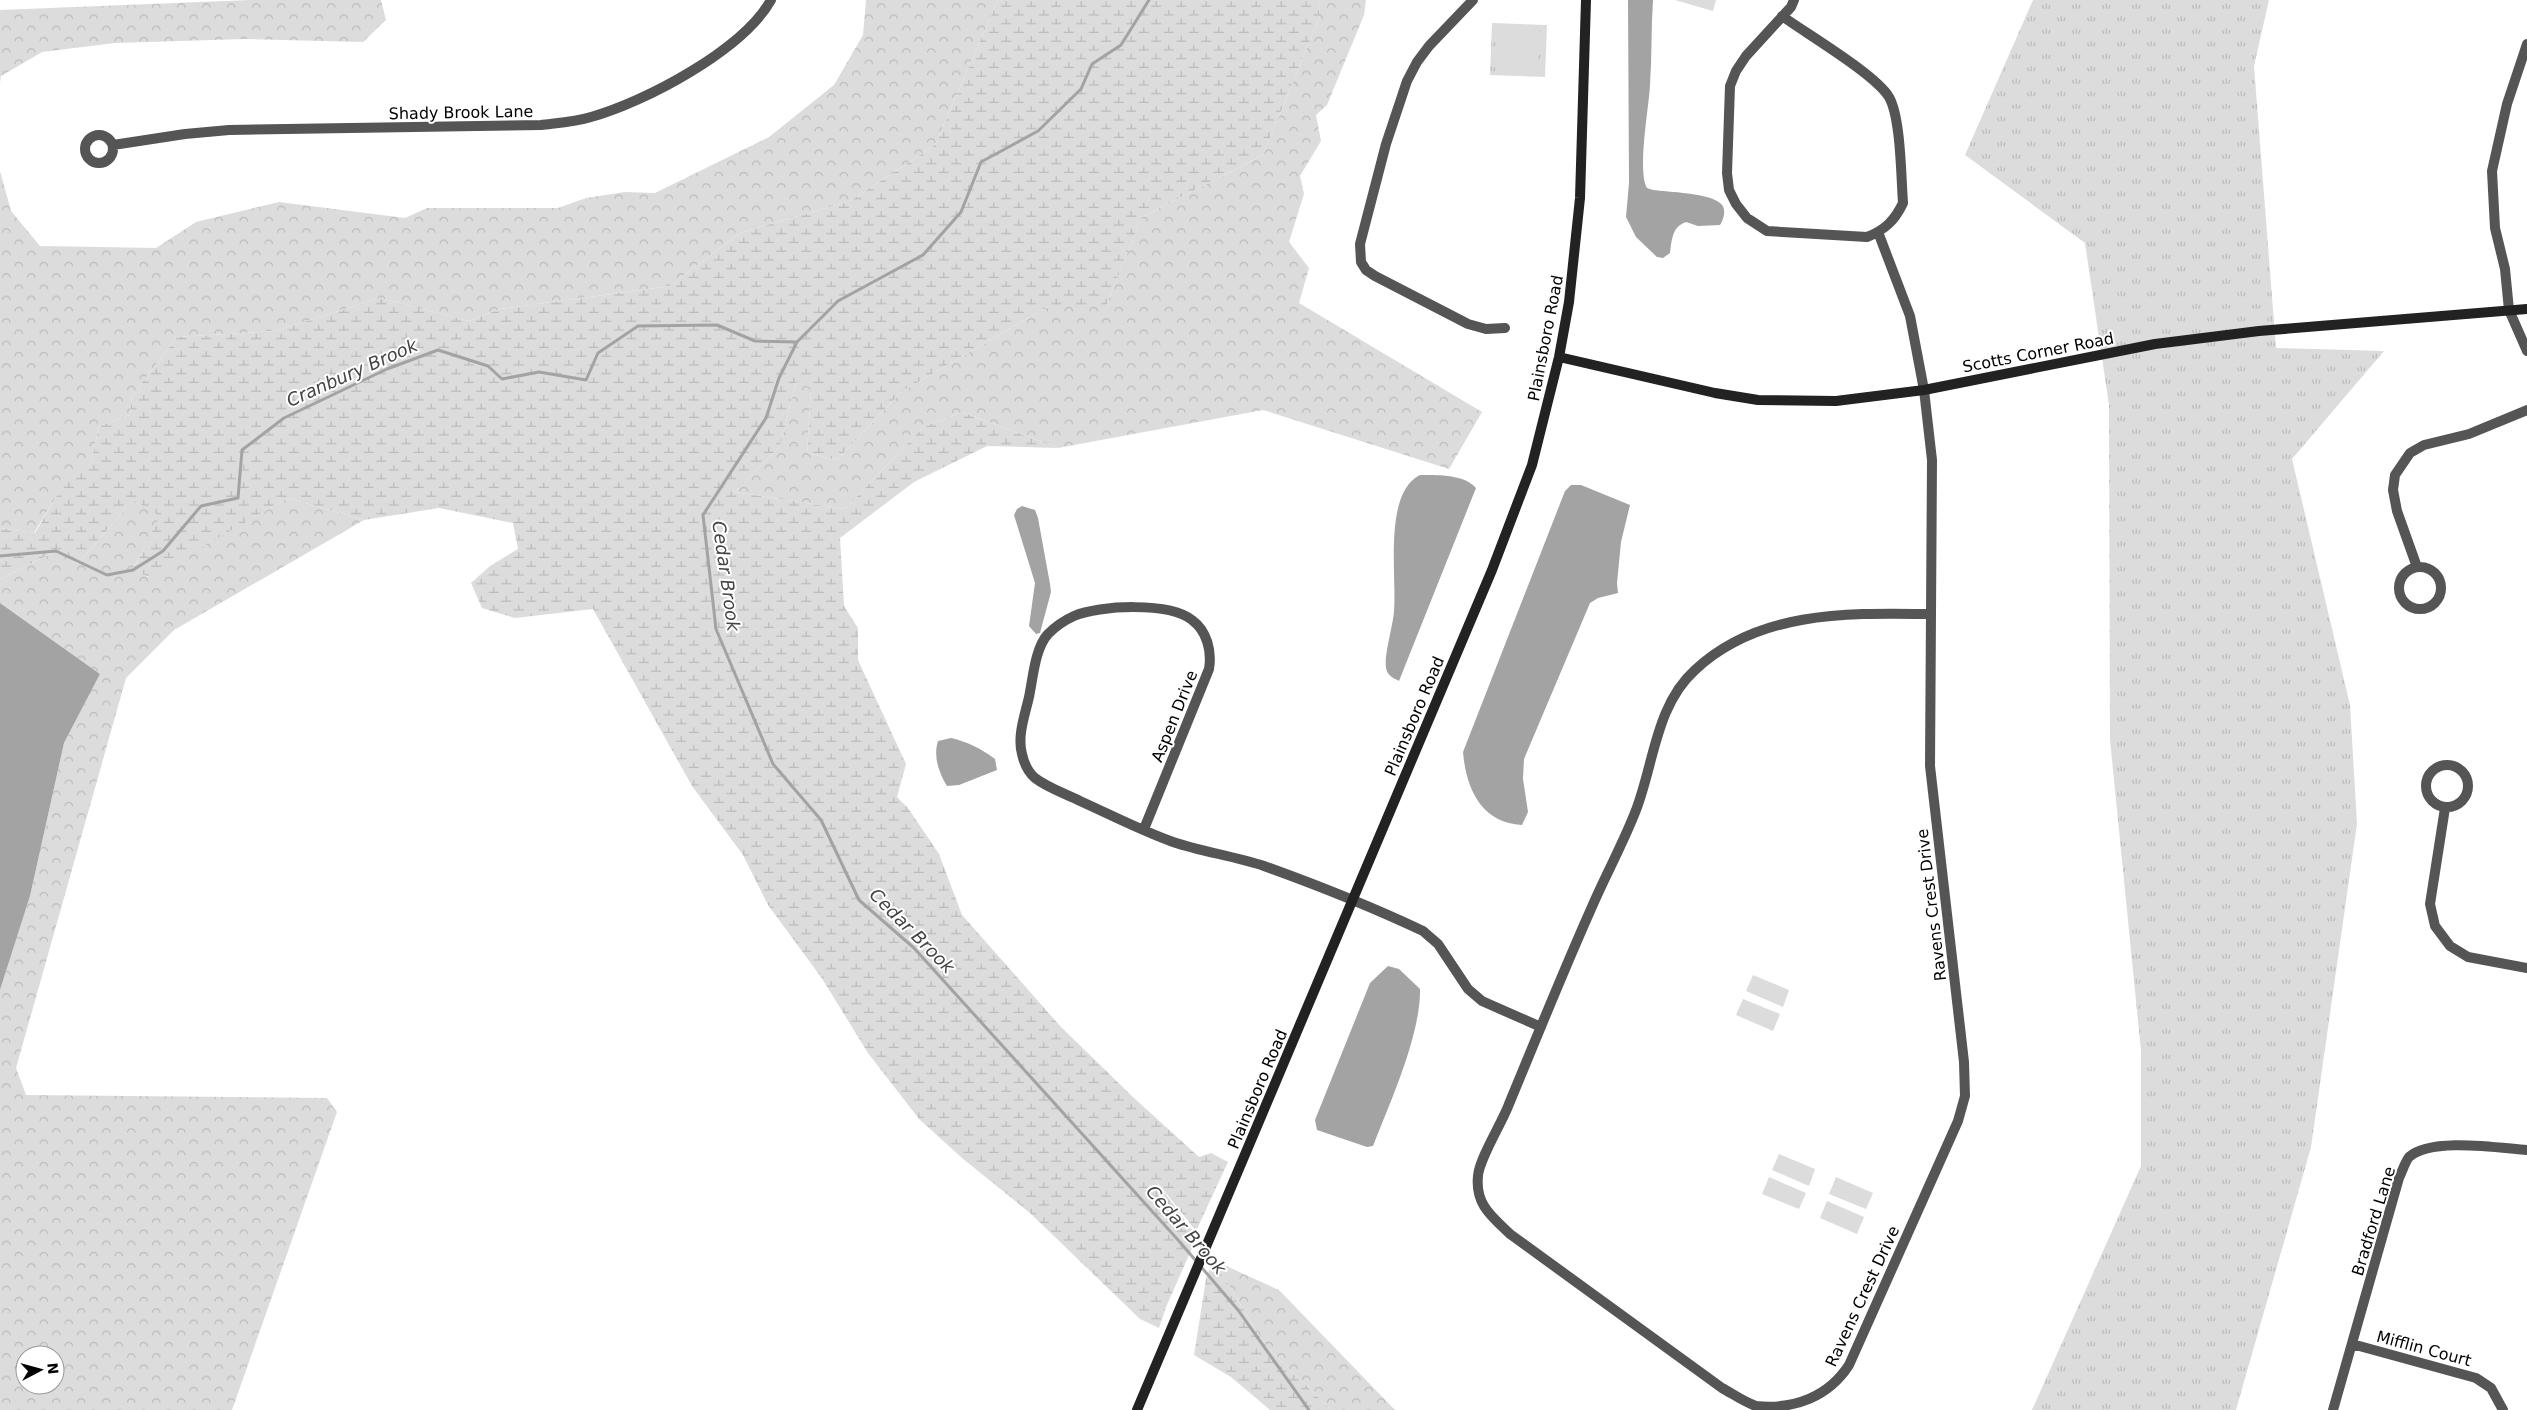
<svg xmlns="http://www.w3.org/2000/svg" width="2527" height="1410" viewBox="0 0 2527 1410" font-family="'DejaVu Sans',sans-serif">
  <style>
    .grass { fill: url(#grass-tufts) }
    .forest { fill: url(#forest-crowns); fill-rule: evenodd }
    .wetland { fill: url(#wetland-marsh) }
    .garden { fill: #dcdcdc }
    .water { fill: #a3a3a3 }
    .lines { fill: none; stroke-linecap: round; stroke-linejoin: round }
    .stream { stroke: #a3a3a3; stroke-width: 3 }
    .street { stroke: #555; stroke-width: 10 }
    .secondary { stroke: #222; stroke-width: 10 }
    .labels { text-anchor: middle; stroke-width: 4; stroke-linejoin: round; paint-order: stroke }
    .street-label { font-size: 16px; fill: #000; stroke: #fff }
    .water-label { font-size: 18px; font-style: italic; fill: #444; stroke: #fff }
  </style>
  <defs>
    <pattern id="grass-tufts" width="24" height="20" patternUnits="userSpaceOnUse" patternTransform="scale(1.25)"><rect width="24" height="20" fill="#dcdcdc"/><path d="M3 7l-1-3M5 7V3M7 7l1-3M15 17l-1-3M17 17v-4M19 17l1-3" fill="none" stroke="#bbb"/></pattern>
    <pattern id="forest-crowns" width="20" height="18" patternUnits="userSpaceOnUse" patternTransform="scale(1.25)"><rect width="20" height="18" fill="#dcdcdc"/><path d="M2 6a3 3 0 1 1 6 0M12 15a3 3 0 1 1 6 0" fill="none" stroke="#bbb"/></pattern>
    <pattern id="wetland-marsh" width="20" height="14" patternUnits="userSpaceOnUse" patternTransform="scale(1.25)"><rect width="20" height="14" fill="#dcdcdc"/><path d="M1 5h8M5 5V1M11 12h8M15 12V8" fill="none" stroke="#bbb"/></pattern>
  </defs>
  <rect width="100%" height="100%" fill="#fff"/>
  <!-- grass -->
  <path class="grass" d="M 2033,0 L 2269,0 L 2254,66 L 2276,348 L 2384,351 L 2292,459 L 2350,705 L 2357,824 L 2311,1147 L 2236,1410 L 2032,1410 L 2141,1166 L 2141,1051 L 2110,740 L 2109,405 L 2085,243 L 1965,155 Z
    M 1492,23 L 1547,25 L 1545,77 L 1490,75 Z"/>
  <!-- forest -->
  <path class="forest" d="M 250,0 L 381,0 L 386,20 L 363,42 L 244,39 L 115,43 L 42,52 L 1,76 L 0,83 L 0,10 Z
    M 866,0 L 998,0 L 935,145 L 850,201 L 740,233 L 670,286 L 500,309 L 469,321 L 380,298 L 275,331 L 177,337 L 132,396 L 130,415 L 99,426 L 91,463 L 66,481 L 34,533 L 0,528 L 0,171 L 11,211 L 40,246 L 156,248 L 196,222 L 279,202 L 405,218 L 427,208 L 558,208 L 586,198 L 625,192 L 655,193 L 769,137 L 834,85 L 863,35 Z
    M 1318,0 L 1366,0 L 1364,15 L 1327,105 L 1316,115 L 1321,141 L 1300,176 L 1304,194 L 1289,242 L 1309,268 L 1299,303 L 1482,412 L 1449,469 L 1263,410 L 1058,448 L 962,412 L 923,427 L 845,509 L 735,492 L 780,446 L 796,382 L 811,387 L 807,453 L 837,460 L 901,392 L 1049,306 L 1106,306 L 1142,217 L 1263,155 L 1320,16 Z
    M 288,498 L 364,520 L 174,630 L 126,678 L 16,1068 L 26,1095 L 327,1098 L 337,1112 L 232,1410 L 0,1410 L 0,990 L 30,896 L 64,743 L 100,674 L 0,603 L 0,579 L 56,551 L 78,564 L 133,500 L 161,516 L 133,569 L 148,577 ZM 25,1355 L 55,1355 L 55,1385 L 25,1385 Z
    M 1213,1260 L 1279,1290 L 1395,1410 L 1331,1410 L 1266,1346 Z"/>
  <!-- wetland -->
  <path class="wetland" d="M 998,0 L 1318,0 L 1320,16 L 1263,155 L 1142,217 L 1106,306 L 1049,306 L 901,392 L 837,460 L 807,453 L 811,387 L 796,382 L 780,446 L 735,492 L 845,509 L 923,427 L 962,412 L 1058,448 L 987,446 L 914,482 L 840,538 L 844,606 L 858,628 L 858,660 L 906,764 L 897,797 L 908,808 L 939,854 L 962,915 L 1061,1027 L 1134,1098 L 1199,1157 L 1211,1153 L 1228,1162 L 1196,1231 L 1154,1178 L 1197,1237 L 1166,1307 L 1159,1328 L 1140,1319 L 1030,1213 L 962,1158 L 919,1119 L 868,1053 L 821,977 L 768,905 L 743,855 L 692,786 L 593,609 L 515,618 L 482,608 L 471,583 L 490,566 L 518,549 L 513,523 L 439,508 L 364,520 L 288,498 L 149,577 L 133,570 L 160,516 L 133,500 L 78,564 L 56,551 L 0,579 L 0,528 L 35,533 L 66,480 L 91,463 L 99,426 L 130,415 L 132,396 L 177,337 L 275,331 L 380,298 L 469,321 L 500,309 L 670,286 L 740,233 L 850,201 L 935,145 Z
    M 1213,1260 L 1266,1346 L 1331,1410 L 1270,1410 L 1231,1377 L 1194,1355 L 1206,1279 Z"/>
  <!-- garden -->
  <path class="garden" d="M 1675,0 L 1716,0 L 1713,11 Z
    M 1500,27 L 1540,29 L 1539,48 L 1499,45 Z
    M 1498,52 L 1538,54 L 1537,73 L 1497,70 Z
    M 1753,975 L 1789,990 L 1783,1007 L 1746,991 Z
    M 1743,999 L 1780,1014 L 1773,1031 L 1736,1015 Z
    M 1779,1154 L 1815,1169 L 1809,1186 L 1772,1170 Z
    M 1769,1177 L 1806,1193 L 1799,1209 L 1762,1194 Z
    M 1836,1177 L 1873,1193 L 1866,1209 L 1829,1194 Z
    M 1827,1201 L 1864,1217 L 1857,1234 L 1820,1218 Z"/>
  <!-- water -->
  <path class="water" d="M 1628,0 L 1653,0 C 1651,28 1652,57 1650,85 C 1649,107 1637,171 1647,188 L 1653,190 C 1668,192 1709,193 1720,203 C 1727,208 1724,219 1720,225 L 1698,226 L 1686,222 C 1672,227 1672,239 1670,253 L 1663,258 L 1657,257 L 1636,237 L 1626,217 L 1629,183 Z
    M 1420,475 C 1437,475 1464,474 1476,488 L 1399,681 C 1393,678 1387,675 1386,668 C 1384,655 1393,626 1394,611 C 1397,576 1383,493 1420,475 Z
    M 1571,485 L 1581,485 L 1630,505 L 1621,542 L 1617,583 L 1618,593 L 1598,598 L 1590,603 L 1524,759 L 1523,779 L 1528,812 L 1522,825 C 1481,823 1466,788 1463,752 L 1565,491 Z
    M 1022,506 L 1035,510 L 1038,518 L 1050,584 L 1051,592 L 1040,633 L 1036,634 L 1029,626 L 1035,583 L 1014,515 L 1017,509 Z
    M 0,603 L 100,674 L 64,743 L 30,896 L 0,990 Z
    M 951,738 C 968,742 980,748 995,759 L 997,770 L 959,785 L 947,786 C 939,773 933,757 938,741 Z
    M 1388,966 L 1399,969 L 1420,989 C 1421,1034 1390,1103 1373,1146 L 1367,1147 L 1317,1130 L 1315,1120 L 1370,983 Z"/>
  <g class="lines">
    <!-- stream -->
    <path class="stream" d="M 797,342 L 779,378 L 766,418 L 703,515 L 716,629 L 773,764 L 821,820 L 859,900 L 914,948 L 1179,1241 L 1238,1310 L 1309,1410
      M 0,556 L 56,551 L 107,575 L 133,570 L 163,551 L 201,506 L 238,498 L 242,450 L 284,418 L 387,369 L 438,350 L 488,366 L 502,379 L 539,372 L 586,380 L 598,353 L 638,326 L 717,325 L 755,341 L 797,342 L 838,301 L 923,255 L 961,212 L 981,162 L 1038,131 L 1081,89 L 1092,64 L 1121,45 L 1149,0"/>
    <!-- street -->
    <path class="street" d="M 1473,0 L 1429,46 L 1417,62 L 1407,81 L 1386,144 L 1360,244 L 1361,262 L 1366,270 L 1375,276 L 1468,324 L 1486,329 L 1505,328
      M 1782,16 C 1807,34 1875,74 1889,97 C 1901,118 1901,177 1903,203 C 1895,220 1885,230 1867,237 L 1767,231 L 1747,218 L 1736,204 L 1729,190 L 1727,173 L 1730,86 L 1736,71 L 1746,56 L 1791,7 L 1794,0
      M 2527,44 L 2507,104 L 2492,171 L 2495,228 L 2505,269 L 2509,310 L 2527,351
      M85 149a14 14 0 1 1 28 0a14 14 0 1 1-28 0Z
      M 113,145 L 185,134 L 229,130 L 541,125 C 557,123 575,122 591,117 C 645,102 743,50 771,0
      M 1878,232 L 1910,316 L 1924,390 L 1932,460 L 1930,766 L 1964,1062 L 1965,1096 L 1958,1121 L 1849,1365 C 1829,1396 1795,1410 1756,1406 C 1744,1402 1733,1394 1722,1388 L 1510,1234 C 1491,1216 1475,1204 1478,1176 C 1479,1159 1502,1123 1509,1104 C 1536,1039 1562,974 1591,909 C 1605,876 1623,844 1636,810 C 1654,763 1656,705 1695,670 C 1759,610 1849,613 1931,614
      M 2417,567 L 2397,511 L 2393,490 L 2395,475 L 2410,453 L 2424,445 L 2469,434 L 2527,410
      M2399 588a21 21 0 1 1 42 0a21 21 0 1 1-42 0Z
      M2426 786a21 21 0 1 1 42 0a21 21 0 1 1-42 0Z
      M 2445,808 L 2430,904 L 2435,926 L 2450,946 L 2468,957 L 2527,968
      M 1144,829 L 1209,669 C 1212,651 1207,631 1192,620 C 1170,602 1099,605 1074,616 C 1065,620 1055,627 1048,634 C 1035,648 1033,678 1029,697 C 1025,715 1017,736 1022,754 C 1024,763 1028,772 1035,778 C 1048,788 1066,794 1080,801 C 1111,815 1142,831 1173,842 C 1203,852 1234,856 1264,866 C 1317,885 1372,907 1423,931 L 1438,944 L 1468,989 L 1482,1001 L 1541,1027
      M 2352,1344 L 2476,1378 L 2491,1388 L 2503,1410
      M 2333,1410 L 2399,1178 C 2402,1172 2405,1162 2409,1157 C 2431,1137 2499,1148 2527,1150"/>
    <!-- secondary -->
    <path class="secondary" d="M 1559,357 L 1715,393 L 1758,400 L 1836,401 L 1924,390 L 2155,344 L 2259,331 L 2527,309
      M 1137,1410 L 1492,570 L 1532,465 L 1559,357 L 1569,302 L 1580,198 L 1586,0"/>
  </g>
  <g class="labels">
    <!-- street labels -->
    <g class="street-label">
      <text transform="translate(461 112) rotate(-1)" y="6">Shady Brook Lane</text>
      <text transform="translate(1545 338) rotate(-79)" y="6">Plainsboro Road</text>
      <text transform="translate(2038 352) rotate(-11)" y="6">Scotts Corner Road</text>
      <text transform="translate(1174 716) rotate(-68)" y="6">Aspen Drive</text>
      <text transform="translate(1414 716) rotate(-67)" y="6">Plainsboro Road</text>
      <text transform="translate(1931 905) rotate(-97)" y="6">Ravens Crest Drive</text>
      <text transform="translate(1257 1089) rotate(-67)" y="6">Plainsboro Road</text>
      <text transform="translate(2373 1221) rotate(-73)" y="6">Bradford Lane</text>
      <text transform="translate(1862 1296) rotate(-65)" y="6">Ravens Crest Drive</text>
      <text transform="translate(2424 1348) rotate(15)" y="6">Mifflin Court</text>
    </g>
    <!-- water labels -->
    <g class="water-label">
      <text transform="translate(352 373) rotate(-24)" y="6">Cranbury Brook</text>
      <text transform="translate(726 576) rotate(82)" y="6">Cedar Brook</text>
      <text transform="translate(912 931) rotate(45)" y="6">Cedar Brook</text>
      <text transform="translate(1186 1230) rotate(49)" y="6">Cedar Brook</text>
    </g>
  </g>
  <!-- north arrow -->
  <g transform="translate(40 1370) rotate(84)"><circle r="24" fill="#ffffff" stroke="#999999"/>
  <path d="M0-4L9 19L0 12L-9 19Z" fill="#000000"/>
  <text y="-8" font-size="14" font-weight="bold" text-anchor="middle" fill="#000000">N</text>
  </g>
</svg>
